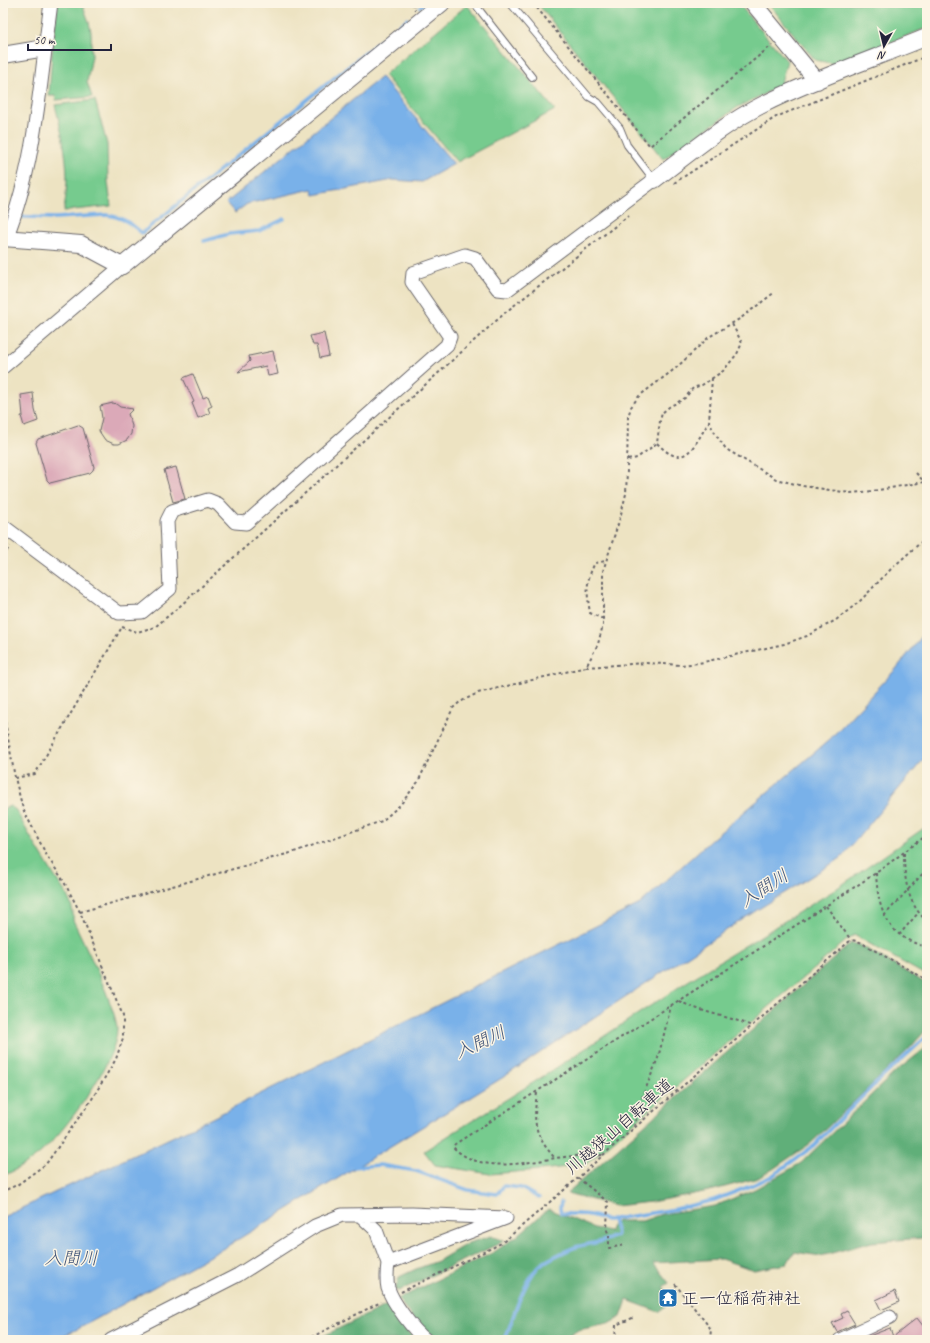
<svg xmlns="http://www.w3.org/2000/svg" width="930" height="1343" viewBox="0 0 930 1343" font-family="Caveat,'Klee One',sans-serif">
  <style>
    .green { fill: #76cb8e; stroke: #4c7664 }
    .forest { fill: #60af79; stroke: #41685a }
    .water { fill: #79b1e9; stroke: #4e6a92 }
    .lines { fill: none; stroke-linecap: round; stroke-linejoin: round }
    .stream { stroke: #79b1e9; stroke-width: 3.5 }
    .building { fill: #dba9b8 }
    .service-casing { stroke: #69666a; stroke-width: 8 }
    .minor-casing { stroke: #69666a; stroke-width: 15 }
    .tertiary-casing { stroke: #69666a; stroke-width: 18 }
    .path { stroke: #69666a; stroke-width: 2; stroke-dasharray: 3 3; stroke-linecap: butt }
    .service { stroke: #fff; stroke-width: 6 }
    .minor { stroke: #fff; stroke-width: 13 }
    .tertiary { stroke: #fff; stroke-width: 16 }
    .labels { text-anchor: middle; stroke-width: 3; stroke-linejoin: round; paint-order: stroke }
    .street-label { font-size: 17px; fill: #22223b; stroke: #fcf5e5 }
    .poi-label { font-size: 17px; fill: #22223b; stroke: #fcf5e5; text-anchor: start }
    .water-label { font-size: 18px; font-style: italic; fill: #405478; stroke: #fcf5e5 }
  </style>
  <rect width="100%" height="100%" fill="#fcf5e5"/>
  <filter id="ink" filterUnits="userSpaceOnUse"><feTurbulence type="fractalNoise" baseFrequency=".025" numOctaves="2"/><feDisplacementMap in="SourceGraphic" scale="8" xChannelSelector="R" yChannelSelector="G"/><feConvolveMatrix kernelMatrix="1 2 1 2 8 2 1 2 1" color-interpolation-filters="sRGB"/></filter>
  <filter id="wash" filterUnits="userSpaceOnUse"><feTurbulence type="fractalNoise" baseFrequency=".012" numOctaves="4" result="noise"/><feDisplacementMap in="SourceGraphic" scale="16" xChannelSelector="R" yChannelSelector="G"/><feGaussianBlur stdDeviation="0.9" result="paint"/><feColorMatrix in="noise" values="0 0 0 0 0 0 0 0 0 0 0 0 0 0 0 0 0 1.4 0 .05"/><feComposite in="paint" operator="in"/></filter>
  <g filter="url(#wash)">
    <rect width="100%" height="100%" fill="#ede3c2"/>
    <!-- green -->
    <path class="green" d="M 58,3 L 82,3 L 89,22 L 91,32 L 92,56 L 87,82 L 92,97 L 56,100 L 55,96 L 49,96 L 52,53 Z
      M 537,3 L 738,3 L 787,61 L 780,86 L 738,107 L 663,159 Z
      M 768,3 L 927,3 L 927,28 L 835,64 L 815,60 Z
      M 467,5 L 555,110 L 457,162 L 384,75 Z
      M 95,100 L 107,144 L 108,182 L 111,206 L 64,211 C 65,201 67,190 67,180 C 67,154 61,129 55,105 Z
      M 10,806 L 16,810 C 26,831 40,852 52,872 C 60,886 75,902 73,920 C 84,943 96,967 106,992 C 110,1004 116,1016 117,1029 C 117,1062 64,1133 39,1154 C 28,1163 16,1170 3,1176 L 3,809 Z
      M 927,826 L 927,976 L 854,935 L 847,940 L 585,1165 L 540,1170 L 490,1174 L 435,1165 L 424,1151 L 539,1079 L 685,983 L 833,891 Z"/>
    <!-- forest -->
    <path class="forest" d="M 851,943 L 860,945 L 927,984 L 927,1029 L 908,1050 L 811,1143 L 773,1169 L 758,1178 L 714,1190 L 651,1202 L 615,1206 L 567,1193 Z
      M 927,1047 L 927,1236 L 922,1238 L 872,1242 L 821,1256 L 794,1252 L 787,1264 L 754,1270 L 721,1259 L 653,1263 L 669,1283 L 663,1287 L 674,1299 L 659,1312 L 627,1300 L 621,1317 L 608,1324 L 578,1330 L 563,1340 L 435,1340 L 423,1332 L 398,1299 L 494,1252 L 517,1236 L 548,1209 L 594,1228 L 610,1231 L 612,1225 L 618,1221 L 642,1221 L 662,1214 L 715,1206 L 755,1189 L 801,1163 L 895,1072 Z
      M 491,1236 L 503,1240 L 496,1245 L 399,1291 L 395,1290 L 399,1277 L 416,1269 L 438,1261 L 468,1243 Z
      M 391,1303 L 406,1329 L 417,1340 L 315,1340 Z"/>
    <!-- water -->
    <path class="water" d="M 381,77 L 454,164 L 422,182 L 393,180 L 314,195 L 312,189 L 247,204 L 235,213 L 226,203 Z
      M 927,630 L 927,755 L 841,858 L 757,910 L 502,1078 L 224,1248 L 80,1328 L 53,1340 L 3,1340 L 3,1217 L 210,1119 L 640,904 L 711,840 L 828,741 L 896,669 Z"/>
    <g class="lines">
      <!-- stream -->
      <path class="stream" d="M 420,7 L 425,3
        M 23,217 L 55,218 L 106,215 C 123,217 130,223 142,233 L 407,19
        M 204,241 L 229,234 L 259,231 L 284,219
        M 353,1167 L 380,1165 L 416,1171 L 468,1190 L 497,1194 L 504,1186 L 521,1188 L 539,1198
        M 561,1202 L 560,1208 L 561,1213 C 571,1215 580,1213 590,1215 C 595,1216 601,1218 606,1220
        M 608,1220 L 676,1209 L 714,1200 L 748,1187 L 772,1176 L 812,1147 L 872,1087 L 927,1036
        M 610,1238 L 616,1236 L 617,1234 L 613,1220
        M 505,1340 C 513,1317 522,1286 538,1267 C 544,1261 567,1250 576,1247 C 587,1244 598,1243 609,1239"/>
    </g>
    <g id="blocks">
      <!-- building -->
      <path class="building" d="M 324,333 L 329,356 L 320,358 L 317,345 L 313,345 L 310,336 Z
        M 273,351 L 278,374 L 268,376 L 266,366 L 238,372 L 250,361 L 249,356 Z
        M 193,374 L 203,398 L 208,396 L 212,406 L 208,408 L 210,413 L 198,418 L 192,403 L 194,402 L 183,378 Z
        M 33,393 L 35,410 L 38,421 L 24,426 L 21,416 L 23,416 L 21,395 Z
        M 113,403 L 116,404 L 120,407 L 133,409 L 128,414 L 132,426 L 131,434 L 127,440 L 119,444 L 114,444 L 105,440 L 99,431 L 102,418 L 100,406 Z
        M 78,425 L 83,428 L 94,467 L 93,470 L 90,473 L 50,483 L 47,480 L 36,443 L 38,439 Z
        M 176,467 L 185,499 L 173,502 L 164,470 Z
        M 895,1291 L 899,1302 L 881,1310 L 876,1300 Z
        M 847,1311 L 855,1324 L 837,1332 L 832,1323 L 843,1318 L 841,1314 Z
        M 917,1318 L 927,1331 L 927,1336 L 921,1340 L 859,1340 L 890,1328 L 893,1337 Z"/>
    </g>
  </g>
  <g filter="url(#ink)">
    <use href="#blocks" fill-opacity="0" stroke="#69666a" stroke-width="1"/>
    <g class="lines">
      <!-- service casing -->
      <g class="service-casing">
        <path id="service" d="M 474,3 L 532,77
          M 510,3 L 589,97 L 598,102 L 620,128 L 627,145 L 653,179"/>
      </g>
      <!-- minor casing -->
      <g class="minor-casing">
        <path id="minor" d="M 6,238 C 36,164 40,81 51,3
          M 3,367 L 122,266
          M 3,526 L 119,613 L 142,612 L 170,589 L 167,521 L 172,511 L 208,500 L 218,504 L 235,522 L 246,523 L 447,345 L 450,337 L 412,282 L 413,273 L 465,255 L 475,258 L 498,289 L 507,290 L 654,180
          M 388,1263 C 387,1271 386,1279 388,1288 C 392,1302 414,1331 426,1340
          M 111,1340 L 238,1275 L 315,1226 L 342,1215 L 412,1214 L 506,1218 L 388,1263 L 376,1230 L 360,1215
          M 840,1340 L 890,1317"/>
      </g>
      <!-- tertiary casing -->
      <g class="tertiary-casing">
        <path id="tertiary" d="M 753,3 L 817,81
          M 3,55 L 45,48
          M 654,180 C 689,154 725,123 764,104 C 816,78 873,59 927,37
          M 3,238 L 81,244 L 122,266 L 442,3"/>
      </g>
      <!-- path -->
      <path class="path" d="M 413,3 L 415,10
        M 533,3 L 650,146 L 772,45
        M 674,183 L 776,117 L 927,56
        M 712,378 L 709,422 L 716,435 L 726,449 L 776,479 L 803,486 L 850,493 L 873,491 L 924,482
        M 657,443 C 685,473 694,445 709,422
        M 628,460 L 637,458 L 657,443 L 660,421 L 662,413 L 669,407 L 685,398 L 693,388 L 702,385 L 723,371 L 737,354 L 742,343 L 732,324
        M 916,473 L 927,485
        M 3,556 L 10,546
        M 3,616 C 7,639 7,660 3,683
        M 603,619 L 590,613 C 587,593 585,582 595,563 L 606,561
        M 122,627 L 137,632 L 155,627 L 180,606 L 507,311 L 628,216
        M 586,667 L 646,663 L 681,665 L 699,663 L 784,644 L 807,636 L 836,620 L 859,602 L 893,567 L 927,537
        M 3,710 L 15,778 L 23,809 L 47,856 L 63,880 L 80,912 L 123,1016 L 123,1038 L 116,1059 L 92,1099 L 46,1164 L 17,1185 L 3,1191
        M 15,778 L 35,774 L 122,627
        M 904,853 C 904,878 907,904 927,921
        M 876,873 C 878,911 887,937 927,947
        M 826,906 L 851,940
        M 80,912 L 294,852 L 382,821 L 400,805 L 418,782 L 453,708 L 460,702 L 478,693 L 586,667 L 598,644 L 603,625 L 603,571 L 620,518 L 626,494 L 627,471 L 628,417 L 631,407 L 639,396 L 676,368 L 709,337 L 741,318 L 775,292
        M 884,916 L 927,869
        M 899,935 L 919,912
        M 679,1001 C 702,1013 728,1016 752,1026
        M 537,1093 C 533,1123 534,1135 555,1158
        M 634,1127 L 638,1108 L 658,1058 L 671,1006
        M 602,1155 C 586,1155 571,1156 556,1158 C 523,1163 480,1174 453,1147 L 455,1144 L 815,913 L 876,873 L 927,835
        M 578,1178 L 608,1202 L 607,1230 L 609,1236 L 609,1248 L 626,1245
        M 675,1284 L 711,1329 L 710,1340
        M 401,1292 L 494,1247 L 503,1242 L 578,1178 L 603,1155 L 851,940 L 858,941 L 927,980
        M 306,1340 L 381,1302
        M 615,1340 L 616,1325 L 635,1317"/>
      <!-- service -->
      <use href="#service" class="service"/>
      <!-- minor -->
      <use href="#minor" class="minor"/>
      <!-- tertiary -->
      <use href="#tertiary" class="tertiary"/>
    </g>
  </g>
  <!-- icons -->
  <defs>
    <g id="temple-square" transform="scale(1)"><rect x="-9" y="-9" width="18" height="18" rx="4" fill="#1f6fb2" stroke="#fcf5e5"/><path d="M0-6L5-2H3V0L6.5 2.5H4V6H1.5V3h-3V6H-4V2.5H-6.5L-3 0V-2H-5Z" fill="#fff"/></g>
  </defs>
  <g fill-rule="evenodd">
    <use href="#temple-square" x="668" y="1298"/>
  </g>
  <g class="labels">
    <!-- street labels -->
    <g class="street-label">
      <text transform="translate(619 1126) rotate(-41)" y="6">川越狭山自転車道</text>
    </g>
    <!-- poi labels -->
    <g class="poi-label">
      <text x="682" y="1304">正一位稲荷神社</text>
    </g>
    <!-- water labels -->
    <g class="water-label">
      <text transform="translate(764 888) rotate(-33)" y="6">入間川</text>
      <text transform="translate(480 1042) rotate(-25)" y="6">入間川</text>
      <text x="71" y="1264">入間川</text>
    </g>
  </g>
  <!-- margin -->
  <rect width="930" height="1343" fill="none" stroke="#fcf5e5" stroke-width="16"/>
  <!-- north arrow -->
  <g transform="translate(884 46) rotate(188)" stroke="#fcf5e5" stroke-width="3" paint-order="stroke">
  <path d="M0-3L7 15L0 10L-7 15Z" fill="#22223b"/>
  <text y="-6" font-size="11" font-weight="bold" text-anchor="middle" fill="#22223b">N</text>
  </g>
  <!-- scale -->
  <path d="M28 44v6h83v-6" fill="none" stroke="#22223b" stroke-width="2"/>
  <text x="34" y="44" font-size="12" fill="#22223b" stroke="#fcf5e5" stroke-width="3" paint-order="stroke">50 m</text>
</svg>
